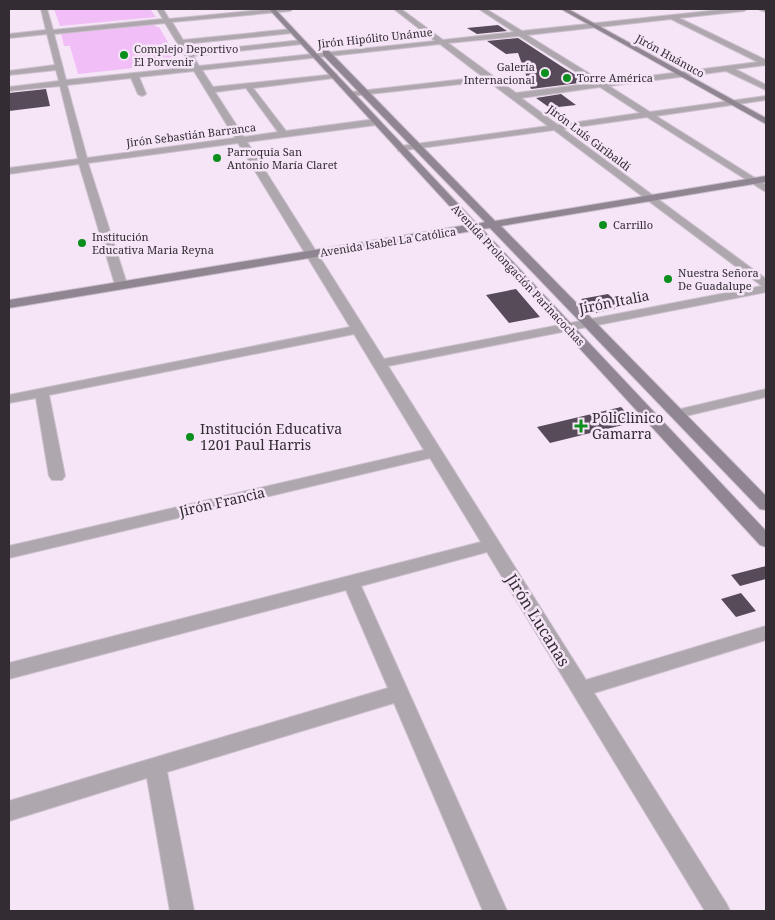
<svg xmlns="http://www.w3.org/2000/svg" width="775" height="920" viewBox="0 0 775 920" font-family="'Noto Serif',serif">
  <style>
    .green { fill: #f2bef7 }
    .building { fill: #584b59 }
    .lines { fill: none; stroke-linecap: round; stroke-linejoin: round }
    .street-casing { stroke: #cec0cf; stroke-width: 2 }
    .secondary-casing { stroke: #cec0cf; stroke-width: 2 }
    .street { fill: #aea7ae; fill-rule: evenodd }
    .secondary { fill: #908691; fill-rule: evenodd }
    .poi-dot { fill: #0d8f1e; stroke: #f5e5f6; stroke-width: 2 }
    .labels { text-anchor: middle; stroke-width: 5; stroke-linejoin: round; paint-order: stroke }
    .far-street-label { font-size: 11px; fill: #332d33; stroke: #f5e5f6 }
    .far-poi-label { font-size: 11px; fill: #332d33; stroke: #f5e5f6; text-anchor: start }
    .street-label { font-size: 14px; fill: #332d33; stroke: #f5e5f6 }
    .poi-label { font-size: 14px; fill: #332d33; stroke: #f5e5f6; text-anchor: start }
    .near-street-label { font-size: 16px; fill: #332d33; stroke: #f5e5f6 }
  </style>
  <rect width="100%" height="100%" fill="#f5e5f6"/>
  <!-- green -->
  <path class="green" d="M 54,9 L 150,9 L 156,17 L 60,26 Z
    M 155,24 L 156,27 L 159,27 L 180,63 L 78,74 L 70,46 L 64,46 L 61,33 Z"/>
  <!-- building -->
  <path class="building" d="M 498,25 L 507,31 L 477,34 L 467,28 Z
    M 518,38 L 561,66 L 587,82 L 531,89 L 518,53 L 506,54 L 487,41 Z
    M 46,89 L 50,106 L 9,111 L 9,93 Z
    M 561,94 L 576,105 L 550,108 L 536,98 Z
    M 516,289 L 540,317 L 509,323 L 486,295 Z
    M 608,294 L 623,307 L 596,313 L 581,299 Z
    M 621,407 L 635,422 L 550,443 L 537,427 Z
    M 766,566 L 766,579 L 740,586 L 731,575 Z
    M 741,593 L 756,611 L 736,617 L 721,599 Z"/>
  <g class="lines">
    <!-- street casing -->
    <g class="street-casing">
      <path id="street" d="M 41,9 L 47,9 L 53,30 L 163,19 L 157,9 L 163,9 L 169,19 L 272,9 L 293,9 L 290,11 L 172,22 L 183,40 L 292,29 L 295,31 L 292,33 L 185,44 L 190,52 L 302,40 L 306,42 L 302,44 L 193,56 L 199,66 L 435,41 L 394,9 L 401,9 L 443,40 L 514,32 L 479,9 L 486,9 L 522,31 L 728,9 L 747,9 L 744,11 L 679,18 L 766,60 L 766,65 L 735,69 L 766,85 L 766,90 L 726,71 L 609,86 L 650,112 L 766,96 L 766,100 L 656,116 L 766,185 L 766,192 L 647,117 L 563,129 L 766,279 L 766,292 L 388,366 L 586,680 L 766,626 L 766,640 L 594,693 L 726,903 L 730,911 L 705,911 L 487,552 L 361,586 L 507,911 L 483,911 L 394,703 L 167,772 L 194,911 L 170,911 L 147,778 L 9,821 L 9,801 L 388,688 L 346,590 L 9,679 L 9,663 L 481,542 L 430,458 L 9,558 L 9,546 L 424,450 L 354,334 L 49,395 L 65,476 L 62,480 L 52,480 L 49,476 L 36,398 L 9,403 L 9,395 L 350,327 L 238,143 L 88,163 L 126,281 L 124,288 L 116,288 L 79,164 L 9,174 L 9,168 L 78,159 L 60,86 L 9,91 L 9,87 L 59,81 L 56,70 L 9,75 L 9,71 L 55,65 L 47,34 L 9,38 L 9,34 L 46,30 ZM 671,19 L 758,62 L 603,82 L 527,35 ZM 165,23 L 192,67 L 66,80 L 54,34 ZM 519,36 L 594,83 L 516,93 L 448,43 ZM 440,44 L 483,77 L 351,92 L 347,94 L 351,96 L 488,81 L 548,126 L 401,146 L 398,147 L 398,151 L 554,130 L 762,286 L 384,359 L 247,142 L 376,125 L 380,122 L 376,119 L 286,131 L 253,88 L 334,78 L 337,78 L 337,74 L 213,87 L 202,70 ZM 194,71 L 235,138 L 87,158 L 67,85 L 131,78 L 138,94 L 142,96 L 146,94 L 139,77 ZM 600,87 L 640,113 L 558,125 L 521,98 ZM 246,88 L 278,132 L 244,137 L 215,92 Z
        M 759,9 L 766,9 L 766,12 L 760,10 Z
        M 766,389 L 766,397 L 677,418 L 672,417 L 670,414 L 672,411 Z"/>
    </g>
    <!-- secondary casing -->
    <g class="secondary-casing">
      <path id="secondary" d="M 269,9 L 275,9 L 477,224 L 485,222 L 323,55 L 323,51 L 329,51 L 495,221 L 766,176 L 766,182 L 501,226 L 766,496 L 766,510 L 760,509 L 490,228 L 482,229 L 766,531 L 766,547 L 760,545 L 472,231 L 9,308 L 9,300 L 467,225 Z
        M 561,9 L 568,9 L 766,118 L 766,124 Z"/>
    </g>
    <!-- street -->
    <use href="#street" class="street"/>
    <!-- secondary -->
    <use href="#secondary" class="secondary"/>
  </g>
  <!-- markers -->
  <g class="poi-dot">
    <circle cx="124" cy="55" r="5"/>
    <circle cx="545" cy="73" r="5"/>
    <circle cx="567" cy="78" r="5"/>
    <circle cx="217" cy="158" r="5"/>
    <circle cx="603" cy="225" r="5"/>
    <circle cx="82" cy="243" r="5"/>
    <circle cx="668" cy="279" r="5"/>
    <path d="M578.5 418.5h5v5h5v5h-5v5h-5v-5h-5v-5h5z"/>
    <circle cx="190" cy="437" r="5"/>
  </g>
  <g class="labels">
    <!-- far-street labels -->
    <g class="far-street-label">
      <text transform="translate(375 38) rotate(-6)" y="4">Jirón Hipólito Unánue</text>
      <text transform="translate(670 56) rotate(29)" y="4">Jirón Huánuco</text>
      <text transform="translate(191 135) rotate(-7)" y="4">Jirón Sebastián Barranca</text>
      <text transform="translate(589 138) rotate(37)" y="4">Jirón Luís Giribaldi</text>
      <text transform="translate(388 242) rotate(-9)" y="4">Avenida Isabel La Católica</text>
      <text transform="translate(518 275) rotate(47)" y="4">Avenida Prolongación Parinacochas</text>
    </g>
    <!-- far-poi labels -->
    <g class="far-poi-label">
      <text x="134" y="53">Complejo Deportivo<tspan x="134" dy="13">El Porvenir</tspan></text>
      <text x="535" y="71" text-anchor="end">Galería<tspan x="535" dy="13">Internacional</tspan></text>
      <text x="577" y="82">Torre América</text>
      <text x="227" y="156">Parroquia San<tspan x="227" dy="13">Antonio María Claret</tspan></text>
      <text x="613" y="229">Carrillo</text>
      <text x="92" y="241">Institución<tspan x="92" dy="13">Educativa Maria Reyna</tspan></text>
      <text x="678" y="277">Nuestra Señora<tspan x="678" dy="13">De Guadalupe</tspan></text>
    </g>
    <!-- street labels -->
    <g class="street-label">
      <text transform="translate(614 302) rotate(-11)" y="5">Jirón Italia</text>
      <text transform="translate(222 502) rotate(-13)" y="5">Jirón Francia</text>
    </g>
    <!-- poi labels -->
    <g class="poi-label">
      <text x="592" y="423">PoliClinico<tspan x="592" dy="16">Gamarra</tspan></text>
      <text x="200" y="434">Institución Educativa<tspan x="200" dy="16">1201 Paul Harris</tspan></text>
    </g>
    <!-- near-street labels -->
    <g class="near-street-label">
      <text transform="translate(538 620) rotate(58)" y="6">Jirón Lucanas</text>
    </g>
  </g>
  <!-- border -->
  <rect width="775" height="920" fill="none" stroke="#332d33" stroke-width="20"/>
</svg>
